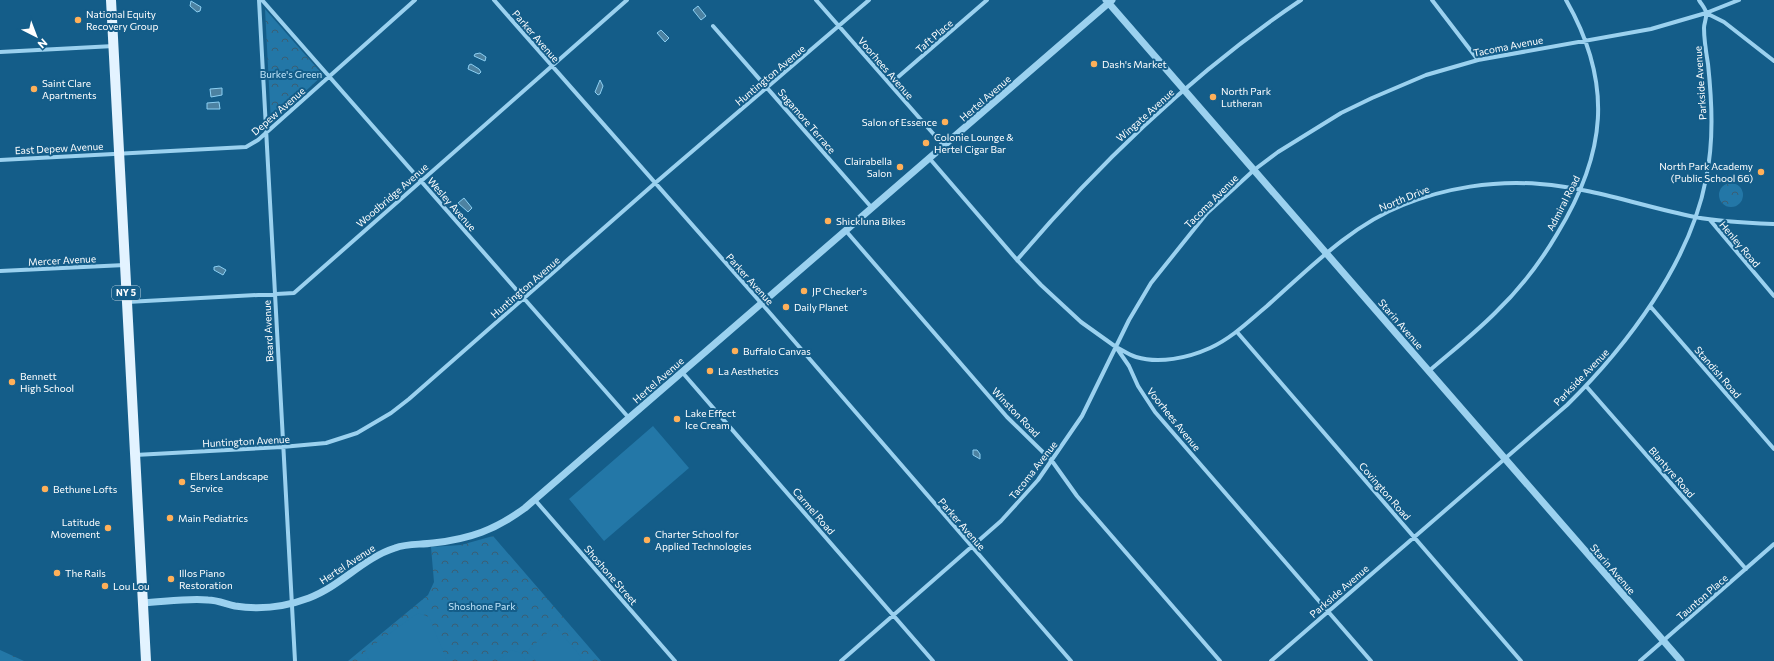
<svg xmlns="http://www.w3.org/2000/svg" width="1774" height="661" viewBox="0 0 1774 661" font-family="Commissioner,sans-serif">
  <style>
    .forest { fill: url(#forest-firs) }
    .park { fill: url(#park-crowns) }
    .garden { fill: #2377a7 }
    .water { fill: #4d82a1; stroke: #8ccff2 }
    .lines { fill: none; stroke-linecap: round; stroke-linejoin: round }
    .minor { stroke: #9bd1ef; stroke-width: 4 }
    .tertiary { stroke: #9bd1ef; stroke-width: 7 }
    .primary { stroke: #e3f3ff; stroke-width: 10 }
    .poi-dot { fill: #ffb059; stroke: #145d89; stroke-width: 1.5 }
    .labels { text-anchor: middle; stroke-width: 4; stroke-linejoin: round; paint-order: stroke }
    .shield { fill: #145d89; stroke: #b8cedc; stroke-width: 1 }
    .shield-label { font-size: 9px; font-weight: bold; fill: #fff }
    .poi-label { font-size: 10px; fill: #fff; stroke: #145d89; text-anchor: start }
    .street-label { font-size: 10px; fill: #fff; stroke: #145d89 }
    .park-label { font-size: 10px; fill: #c1e6fb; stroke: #145d89 }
  </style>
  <defs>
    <pattern id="forest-firs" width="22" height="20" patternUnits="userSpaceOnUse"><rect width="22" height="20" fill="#2377a7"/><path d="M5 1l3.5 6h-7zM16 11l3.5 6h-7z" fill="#3a5f75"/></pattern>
    <pattern id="park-crowns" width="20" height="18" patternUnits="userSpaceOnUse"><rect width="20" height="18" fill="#2377a7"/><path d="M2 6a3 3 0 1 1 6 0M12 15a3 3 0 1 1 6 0" fill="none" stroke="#3a5f75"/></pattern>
  </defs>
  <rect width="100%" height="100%" fill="#145d89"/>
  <!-- forest -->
  <path class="forest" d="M 0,650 L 24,661 L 0,661 Z"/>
  <!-- park -->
  <path class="park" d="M 265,9 L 323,75 L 271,123 Z
    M1719 195a12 12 0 1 1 24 0a12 12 0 1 1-24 0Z
    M 493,536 L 601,661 L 348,661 L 428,595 L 434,582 L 431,547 L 461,545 Z"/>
  <!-- garden -->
  <path class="garden" d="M 653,426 L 689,468 L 604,541 L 569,499 Z
    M 418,613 L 429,617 L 447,661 L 369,661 L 365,651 Z
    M 555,626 L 582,658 L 578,661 L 536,661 L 527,651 Z
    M 511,650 L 521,653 L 526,661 L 498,661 Z"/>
  <!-- water -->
  <path class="water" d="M 191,1 L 201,7 L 200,11 L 197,12 L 190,6 Z
    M 698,6 L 706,16 L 701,20 L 693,10 Z
    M 661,30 L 669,38 L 665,42 L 657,33 Z
    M 480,53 L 486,57 L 485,61 L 474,56 L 475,54 Z
    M 471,64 L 479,69 L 481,72 L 479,74 L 468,69 L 469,65 Z
    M 600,80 L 603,86 L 600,94 L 598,95 L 595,92 Z
    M 222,88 L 222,95 L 211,97 L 210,89 Z
    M 219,102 L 220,109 L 207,109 L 207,103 Z
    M 464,198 L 472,208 L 468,212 L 458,203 Z
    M 219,266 L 226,270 L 223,275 L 214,270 L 214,267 Z
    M 973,450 L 977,450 L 980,454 L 980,459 L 973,455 Z"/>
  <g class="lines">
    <!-- minor -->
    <path class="minor" d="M 259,0 L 295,661
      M 262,0 L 629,418
      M 494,0 L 769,312 L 1071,661
      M 816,0 L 944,146
      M 1432,0 L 1478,60
      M 1706,13 L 1724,22 L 1774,61
      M 713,26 L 872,208
      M 0,52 L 114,46
      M 890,84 L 987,0
      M 930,159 L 1017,260 L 1041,285 L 1081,322 L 1116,347 L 1129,366 L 1138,386 L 1155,412 L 1371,661
      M 0,160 L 246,147 L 258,140 L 415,0
      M 1710,220 L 1774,296
      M 846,231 L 1007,417 L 1052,461 L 1077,496 L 1220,661
      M 1017,260 C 1100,162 1194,72 1301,0
      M 0,271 L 125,265
      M 127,302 L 294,293 L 627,0
      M 1650,306 L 1774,449
      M 1237,332 L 1521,661
      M 1116,347 C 1122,350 1129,355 1136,357 C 1159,364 1188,358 1210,348 C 1232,338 1249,321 1267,306 C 1309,269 1350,226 1403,205 C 1445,188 1494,180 1540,184 C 1593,188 1644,207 1695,217 C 1721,222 1748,223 1774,224
      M 1429,371 C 1451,352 1474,334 1495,313 C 1519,290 1540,263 1557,234 C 1606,154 1614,84 1566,0
      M 682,372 L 933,661
      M 1586,386 L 1746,569
      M 135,455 L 282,447 L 326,443 L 357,433 L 391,413 L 409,399 L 654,184 L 869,0
      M 535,500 L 675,661
      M 841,661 L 1001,521 L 1038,480 L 1082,416 L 1129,320 L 1151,283 L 1207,213 L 1254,170 L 1278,152 L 1341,113 L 1372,98 L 1426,75 L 1478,60 L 1651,29 L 1706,13 L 1739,0
      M 1271,661 L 1567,405 C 1627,346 1690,263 1706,179 C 1714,141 1712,102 1708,64 C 1706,52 1704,40 1704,28 C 1704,23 1707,18 1706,13 C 1706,9 1701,4 1699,0
      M 1640,661 L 1774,544"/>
    <!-- tertiary -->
    <path class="tertiary" d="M 1106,0 L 1681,661
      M 142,603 C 164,602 187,598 208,600 C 217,600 226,604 235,606 C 260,610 285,607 309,598 C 341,586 363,558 395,548 C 408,543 420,545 433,543 C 470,539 495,530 525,508 L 1112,0"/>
    <!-- primary -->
    <path class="primary" d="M 111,0 L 146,661"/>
  </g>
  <!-- markers -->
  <g class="poi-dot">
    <circle cx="78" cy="20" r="4"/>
    <circle cx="1094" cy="64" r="4"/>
    <circle cx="34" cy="89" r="4"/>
    <circle cx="1213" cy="97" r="4"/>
    <circle cx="945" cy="122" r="4"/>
    <circle cx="926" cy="143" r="4"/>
    <circle cx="900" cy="167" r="4"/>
    <circle cx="1761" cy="172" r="4"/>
    <circle cx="828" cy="221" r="4"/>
    <circle cx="804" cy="291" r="4"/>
    <circle cx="786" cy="307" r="4"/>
    <circle cx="735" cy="351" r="4"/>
    <circle cx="710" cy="371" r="4"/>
    <circle cx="12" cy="382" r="4"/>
    <circle cx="677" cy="419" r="4"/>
    <circle cx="182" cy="482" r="4"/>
    <circle cx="45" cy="489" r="4"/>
    <circle cx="170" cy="518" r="4"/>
    <circle cx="108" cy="528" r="4"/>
    <circle cx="647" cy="540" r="4"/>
    <circle cx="57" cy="573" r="4"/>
    <circle cx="171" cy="579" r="4"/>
    <circle cx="105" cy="586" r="4"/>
  </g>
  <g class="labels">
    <!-- shield labels -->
    <rect class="shield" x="112" y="286" width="28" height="14" rx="3"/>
    <g class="shield-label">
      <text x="126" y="296">NY 5</text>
    </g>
    <!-- poi labels -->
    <g class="poi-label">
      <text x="86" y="18">National Equity<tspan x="86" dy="12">Recovery Group</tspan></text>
      <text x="1102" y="68">Dash's Market</text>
      <text x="42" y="87">Saint Clare<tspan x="42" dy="12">Apartments</tspan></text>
      <text x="1221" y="95">North Park<tspan x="1221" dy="12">Lutheran</tspan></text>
      <text x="937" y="126" text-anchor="end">Salon of Essence</text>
      <text x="934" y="141">Colonie Lounge &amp;<tspan x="934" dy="12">Hertel Cigar Bar</tspan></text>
      <text x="892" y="165" text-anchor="end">Clairabella<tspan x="892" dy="12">Salon</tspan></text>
      <text x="1753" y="170" text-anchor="end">North Park Academy<tspan x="1753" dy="12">(Public School 66)</tspan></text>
      <text x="836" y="225">Shickluna Bikes</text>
      <text x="812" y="295">JP Checker's</text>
      <text x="794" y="311">Daily Planet</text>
      <text x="743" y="355">Buffalo Canvas</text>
      <text x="718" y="375">La Aesthetics</text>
      <text x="20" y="380">Bennett<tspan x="20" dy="12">High School</tspan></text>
      <text x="685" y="417">Lake Effect<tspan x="685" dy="12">Ice Cream</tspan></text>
      <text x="190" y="480">Elbers Landscape<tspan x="190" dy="12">Service</tspan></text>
      <text x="53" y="493">Bethune Lofts</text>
      <text x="178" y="522">Main Pediatrics</text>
      <text x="100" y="526" text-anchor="end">Latitude<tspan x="100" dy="12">Movement</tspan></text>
      <text x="655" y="538">Charter School for<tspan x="655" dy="12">Applied Technologies</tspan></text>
      <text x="65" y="577">The Rails</text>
      <text x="179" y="577">Illos Piano<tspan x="179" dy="12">Restoration</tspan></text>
      <text x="113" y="590">Lou Lou</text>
    </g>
    <!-- street labels -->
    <g class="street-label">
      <text transform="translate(536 36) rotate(49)" y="4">Parker Avenue</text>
      <text transform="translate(934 36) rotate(-41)" y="4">Taft Place</text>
      <text transform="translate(1508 46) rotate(-11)" y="4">Tacoma Avenue</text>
      <text transform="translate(886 68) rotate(49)" y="4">Voorhees Avenue</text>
      <text transform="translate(770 75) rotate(-40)" y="4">Huntington Avenue</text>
      <text transform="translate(1700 83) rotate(-94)" y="4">Parkside Avenue</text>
      <text transform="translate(985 98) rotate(-41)" y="4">Hertel Avenue</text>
      <text transform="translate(278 111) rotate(-41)" y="4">Depew Avenue</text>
      <text transform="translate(1145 115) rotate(-42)" y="4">Wingate Avenue</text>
      <text transform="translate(807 121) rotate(49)" y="4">Sagamore Terrace</text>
      <text transform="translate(59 148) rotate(-3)" y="4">East Depew Avenue</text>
      <text transform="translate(392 195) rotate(-41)" y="4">Woodbridge Avenue</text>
      <text transform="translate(1404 198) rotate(-22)" y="4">North Drive</text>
      <text transform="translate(1211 201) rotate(-45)" y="4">Tacoma Avenue</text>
      <text transform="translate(1563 203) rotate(-63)" y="4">Admiral Road</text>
      <text transform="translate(452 204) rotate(49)" y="4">Wesley Avenue</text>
      <text transform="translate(1740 244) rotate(50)" y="4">Henley Road</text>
      <text transform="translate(62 260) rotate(-3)" y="4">Mercer Avenue</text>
      <text transform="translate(750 279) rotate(48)" y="4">Parker Avenue</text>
      <text transform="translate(525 287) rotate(-41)" y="4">Huntington Avenue</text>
      <text transform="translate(1401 324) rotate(49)" y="4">Starin Avenue</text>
      <text transform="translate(268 331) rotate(-93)" y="4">Beard Avenue</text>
      <text transform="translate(1718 372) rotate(49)" y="4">Standish Road</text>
      <text transform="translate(1581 377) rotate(-46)" y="4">Parkside Avenue</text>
      <text transform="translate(658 380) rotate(-41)" y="4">Hertel Avenue</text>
      <text transform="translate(1016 412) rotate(46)" y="4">Winston Road</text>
      <text transform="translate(1174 419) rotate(51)" y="4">Voorhees Avenue</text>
      <text transform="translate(246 441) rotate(-3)" y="4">Huntington Avenue</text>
      <text transform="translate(1033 470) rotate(-52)" y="4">Tacoma Avenue</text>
      <text transform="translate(1672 472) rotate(49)" y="4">Blantyre Road</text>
      <text transform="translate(1385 491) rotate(49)" y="4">Covington Road</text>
      <text transform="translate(814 511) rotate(49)" y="4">Carmel Road</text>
      <text transform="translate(962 524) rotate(49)" y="4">Parker Avenue</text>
      <text transform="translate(347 564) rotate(-33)" y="4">Hertel Avenue</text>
      <text transform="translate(1613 569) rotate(49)" y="4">Starin Avenue</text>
      <text transform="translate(611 575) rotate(49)" y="4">Shoshone Street</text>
      <text transform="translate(1339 591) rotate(-41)" y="4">Parkside Avenue</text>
      <text transform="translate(1702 597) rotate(-41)" y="4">Taunton Place</text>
    </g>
    <!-- park labels -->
    <g class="park-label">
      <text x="291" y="78">Burke's Green</text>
      <text x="482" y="610">Shoshone Park</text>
    </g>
  </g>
  <!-- north arrow -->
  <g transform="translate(36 36) rotate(138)" stroke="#145d89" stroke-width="3" paint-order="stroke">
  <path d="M0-3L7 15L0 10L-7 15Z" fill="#ffffff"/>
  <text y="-6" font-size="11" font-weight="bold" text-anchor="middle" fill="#ffffff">N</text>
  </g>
</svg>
